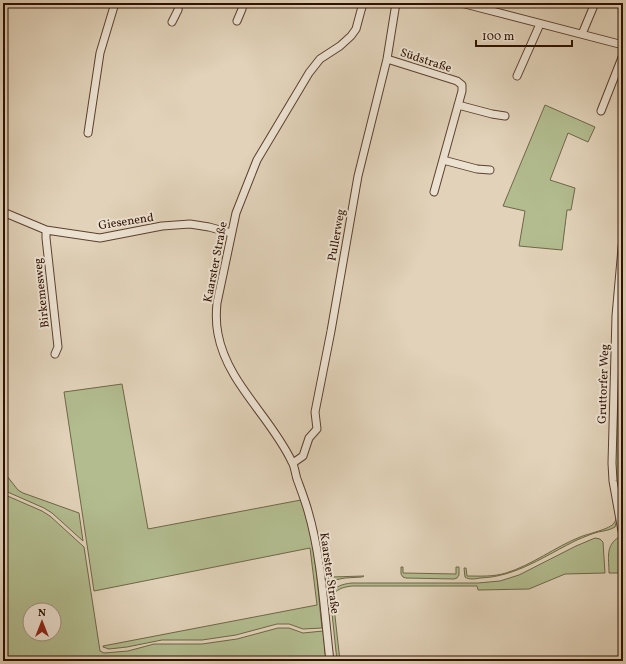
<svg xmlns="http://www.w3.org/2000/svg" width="626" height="664" viewBox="0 0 626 664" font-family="Vollkorn,serif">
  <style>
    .green { fill: #b2bc8f; stroke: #706648; fill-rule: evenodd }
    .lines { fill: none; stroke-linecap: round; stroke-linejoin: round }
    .minor-casing { stroke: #5b402e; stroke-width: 9 }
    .minor { stroke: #ece2d2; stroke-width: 7 }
    .labels { text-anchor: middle; stroke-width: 4; stroke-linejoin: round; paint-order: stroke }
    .street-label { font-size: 12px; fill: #2e1000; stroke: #ece2d2 }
  </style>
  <rect width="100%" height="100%" fill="#e1d2b9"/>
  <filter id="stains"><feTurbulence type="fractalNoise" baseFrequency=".005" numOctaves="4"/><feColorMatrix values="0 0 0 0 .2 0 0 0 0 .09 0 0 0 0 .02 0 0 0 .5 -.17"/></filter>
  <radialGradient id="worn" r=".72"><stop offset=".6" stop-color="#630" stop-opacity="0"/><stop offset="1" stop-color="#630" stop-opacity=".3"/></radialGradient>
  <!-- green -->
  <path class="green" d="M 545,105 L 595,127 L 588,142 L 568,133 L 550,180 L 575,188 L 571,210 L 567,210 L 562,250 L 519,246 L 525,211 L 503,206 Z
    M 617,327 L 622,327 L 620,447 L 620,494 L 623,508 L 623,532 L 613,481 Z
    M 122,384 L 148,529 L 301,500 C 316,541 317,585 322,628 L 303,629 L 289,624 L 277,624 L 236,635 L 202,640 L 162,640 L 127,647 L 109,649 L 103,647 L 103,646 L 317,605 L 310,548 L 94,591 L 64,392 Z
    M 3,471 L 18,490 L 23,493 L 79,513 L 83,541 L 52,513 L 44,508 L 3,490 Z
    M 3,494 L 42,511 L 50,516 L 84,547 L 100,651 L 104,653 L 128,651 L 154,644 L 202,644 L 237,639 L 278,628 L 289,628 L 303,633 L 323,631 L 326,661 L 3,661 ZM 30,610 L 54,610 L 54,634 L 30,634 Z
    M 616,508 L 617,520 L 615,527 C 610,530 604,531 598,532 C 591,534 584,537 577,540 C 546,555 516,577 480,578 C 475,579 469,580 465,577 L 464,568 L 466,568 L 467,576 C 480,576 493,577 506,573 C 532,565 555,547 580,537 C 587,534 611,529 614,523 C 617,520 616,513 616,508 Z
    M 619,537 L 623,544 L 623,573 L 609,573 C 609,558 605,546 619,537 Z
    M 595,538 L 600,539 L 603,542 L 605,573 L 565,574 L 529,589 L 478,590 L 477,586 L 352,586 C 344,587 334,589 333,598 L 340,661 L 337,661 L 330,594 C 336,586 342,584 352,583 L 478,583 L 500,581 L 519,575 L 576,546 Z
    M 324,552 L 328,552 L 331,577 L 364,576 L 362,577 L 345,578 L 329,581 Z
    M 403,567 L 403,573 L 456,574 L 456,567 L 459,567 L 459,575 L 457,578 L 454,579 L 406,578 L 403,577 L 401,574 L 401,567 Z"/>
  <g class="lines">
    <!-- minor casing -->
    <g class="minor-casing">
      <path id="minor" d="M 461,3 L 623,45
        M 237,21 L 242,9 L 243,3
        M 172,22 L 178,10 L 179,3
        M 582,34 L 595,3
        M 387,59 L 457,81 L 462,85 L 462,91 L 434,192
        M 517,76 L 540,24
        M 458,105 L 492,114 L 505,116
        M 601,111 L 623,55
        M 88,133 L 100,53 L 115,3
        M 443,160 L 477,169 L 490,170
        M 3,212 L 46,230 L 100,238 L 162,226 L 190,224 L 209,227 L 231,233
        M 46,230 L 46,238 L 58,347 L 55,354
        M 293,463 L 303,456 L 309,438 L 317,429 L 315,412 L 331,331 L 358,176 L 387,59 L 396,3
        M 622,531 L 613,481 L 612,463 L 616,316 L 623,237
        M 330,661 C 324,611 322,559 308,511 C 305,500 301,490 297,479 C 295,473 295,467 292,462 C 271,417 227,383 218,334 C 216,324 216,313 217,303 L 236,213 L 257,160 L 309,73 L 320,59 L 340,46 L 351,36 L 356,29 L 363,3"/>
    </g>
    <!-- minor -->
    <use href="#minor" class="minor"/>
  </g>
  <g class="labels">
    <!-- street labels -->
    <g class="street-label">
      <text transform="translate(426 60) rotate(18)" y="4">Südstraße</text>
      <text transform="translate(126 221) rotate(-9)" y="4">Giesenend</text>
      <text transform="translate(336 235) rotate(-80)" y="4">Pullerweg</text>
      <text transform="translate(215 262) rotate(-79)" y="4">Kaarster Straße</text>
      <text transform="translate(41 293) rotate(-96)" y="4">Birkemesweg</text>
      <text transform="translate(603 384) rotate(-88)" y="4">Gruttorfer Weg</text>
      <text transform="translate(330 573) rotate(82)" y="4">Kaarster Straße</text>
    </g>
  </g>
  <!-- margin -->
  <rect width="626" height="664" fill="none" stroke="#e1d2b9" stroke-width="16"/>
  <rect x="4" y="4" width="618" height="656" fill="none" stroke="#2e1000" stroke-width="2"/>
  <rect x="8" y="8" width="610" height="648" fill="none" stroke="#2e1000"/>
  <!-- north arrow -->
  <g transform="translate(42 622)"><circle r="19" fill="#ece2d2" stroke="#a08e7e"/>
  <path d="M0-3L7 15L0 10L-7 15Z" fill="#8f2418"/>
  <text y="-6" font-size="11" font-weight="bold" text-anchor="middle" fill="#2e1000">N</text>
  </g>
  <!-- scale -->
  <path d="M476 40v6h96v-6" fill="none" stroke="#2e1000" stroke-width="2"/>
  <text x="482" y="40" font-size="12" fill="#2e1000" stroke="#ece2d2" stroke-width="3" paint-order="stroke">100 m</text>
  <rect width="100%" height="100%" filter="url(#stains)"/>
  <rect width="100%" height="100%" fill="url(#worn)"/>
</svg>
